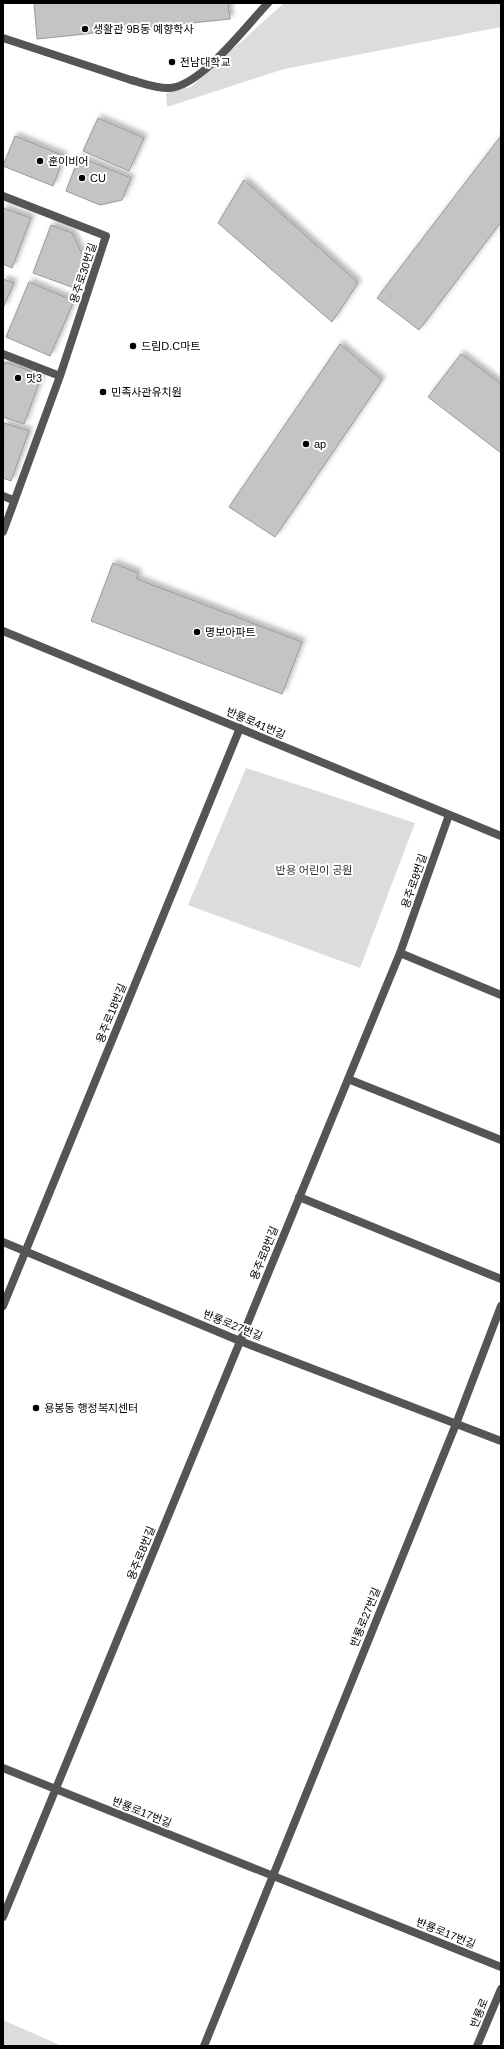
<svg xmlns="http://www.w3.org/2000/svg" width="504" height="2049" viewBox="0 0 504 2049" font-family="Helvetica,'Noto Sans KR',sans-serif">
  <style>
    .green { fill: #dcdcdc }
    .building { fill: #c4c4c4; stroke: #999; filter: url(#shadow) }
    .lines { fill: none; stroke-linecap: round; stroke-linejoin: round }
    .service { stroke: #555; stroke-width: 8 }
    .minor { stroke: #555; stroke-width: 8 }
    .tertiary { stroke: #555; stroke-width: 8 }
    .poi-dot { fill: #000; stroke: #fff; stroke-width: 1.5 }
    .labels { text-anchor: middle; stroke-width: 4; stroke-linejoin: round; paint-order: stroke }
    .poi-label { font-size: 11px; fill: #000; stroke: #fff; text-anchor: start }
    .street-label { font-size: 11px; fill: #000; stroke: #fff }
    .park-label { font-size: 11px; fill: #333; stroke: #fff }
  </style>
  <defs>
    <filter id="shadow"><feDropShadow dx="3.5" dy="-3.5" stdDeviation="2" flood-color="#0004"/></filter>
  </defs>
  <rect width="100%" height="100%" fill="#fff"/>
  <!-- green -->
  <path class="green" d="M 284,3 L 501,3 L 501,27 L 284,69 L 167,107 L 166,93 L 191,87 Z
    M 246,768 L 415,823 L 360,968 L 188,905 Z
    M 3,2020 L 62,2046 L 3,2046 Z"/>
  <!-- building -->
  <path class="building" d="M 34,3 L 228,3 L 230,19 L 37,39 Z
    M 98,118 L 144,138 L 129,171 L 83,151 Z
    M 15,136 L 64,156 L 53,186 L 3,166 Z
    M 501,136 L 501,222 L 419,330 L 377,298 Z
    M 79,157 L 131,178 L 122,200 L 100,205 L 66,191 Z
    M 244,180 L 358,283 L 332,322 L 218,223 Z
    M 3,208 L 31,218 L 12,268 L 3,264 Z
    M 51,225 L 72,233 L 85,260 L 74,288 L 33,273 Z
    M 3,279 L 14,283 L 3,308 Z
    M 29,282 L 74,301 L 50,356 L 6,337 Z
    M 340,344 L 382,380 L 275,537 L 229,507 Z
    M 461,354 L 501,384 L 501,453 L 428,397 Z
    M 5,362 L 42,375 L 24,424 L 3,417 L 3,368 Z
    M 4,423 L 29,431 L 11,481 L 3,478 Z
    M 113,563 L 138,573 L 137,579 L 302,642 L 282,694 L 91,621 Z"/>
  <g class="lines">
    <!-- service -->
    <path class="service" d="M 3,38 L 131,80 C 143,83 157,89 170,88 C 202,85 246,26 268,3
      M 3,196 L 106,236 L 60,376 L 3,532
      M 3,354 L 60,376"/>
    <!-- minor -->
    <path class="minor" d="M 3,496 L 13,500
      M 3,631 L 501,836
      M 400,953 L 501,995
      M 348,1079 L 501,1140
      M 299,1197 L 501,1279
      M 3,1242 L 240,1341 L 501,1441
      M 3,1306 L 240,728
      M 3,1768 L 501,1967
      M 3,1917 L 400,953 L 449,815
      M 204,2046 L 456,1424 L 501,1306"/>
    <!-- tertiary -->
    <path class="tertiary" d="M 477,2046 L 501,1989"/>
  </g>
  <!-- markers -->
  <g class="poi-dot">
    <circle cx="85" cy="29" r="4"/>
    <circle cx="172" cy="62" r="4"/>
    <circle cx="40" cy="161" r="4"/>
    <circle cx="82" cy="178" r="4"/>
    <circle cx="133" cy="346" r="4"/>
    <circle cx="18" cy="378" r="4"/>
    <circle cx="103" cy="392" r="4"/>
    <circle cx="306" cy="444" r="4"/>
    <circle cx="197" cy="632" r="4"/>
    <circle cx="36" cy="1408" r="4"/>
  </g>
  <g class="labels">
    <!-- poi labels -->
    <g class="poi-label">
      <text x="93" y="33">생활관 9B동 예향학사</text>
      <text x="180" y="66">전남대학교</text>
      <text x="48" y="165">훈이비어</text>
      <text x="90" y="182">CU</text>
      <text x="141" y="350">드림D.C마트</text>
      <text x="26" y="382">맛3</text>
      <text x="111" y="396">민족사관유치원</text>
      <text x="314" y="448">ap</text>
      <text x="205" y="636">명보아파트</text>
      <text x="44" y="1412">용봉동 행정복지센터</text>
    </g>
    <!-- street labels -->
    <g class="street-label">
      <text transform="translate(83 273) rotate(-72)" y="4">용주로30번길</text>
      <text transform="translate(256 723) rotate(23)" y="4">반룡로41번길</text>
      <text transform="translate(414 881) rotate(-71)" y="4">용주로8번길</text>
      <text transform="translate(111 1013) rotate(-68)" y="4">용주로18번길</text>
      <text transform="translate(264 1253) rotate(-68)" y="4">용주로8번길</text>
      <text transform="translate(233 1325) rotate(22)" y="4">반룡로27번길</text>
      <text transform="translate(141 1553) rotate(-68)" y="4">용주로8번길</text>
      <text transform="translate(365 1617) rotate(-68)" y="4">반룡로27번길</text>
      <text transform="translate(142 1812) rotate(22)" y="4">반룡로17번길</text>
      <text transform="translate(446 1933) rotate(22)" y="4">반룡로17번길</text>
      <text transform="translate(479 2013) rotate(-68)" y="4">반룡로</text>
    </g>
    <!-- park labels -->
    <g class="park-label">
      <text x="314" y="874">반용 어린이 공원</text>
    </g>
  </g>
  <!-- border -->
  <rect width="504" height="2049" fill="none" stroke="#000000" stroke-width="8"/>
</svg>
